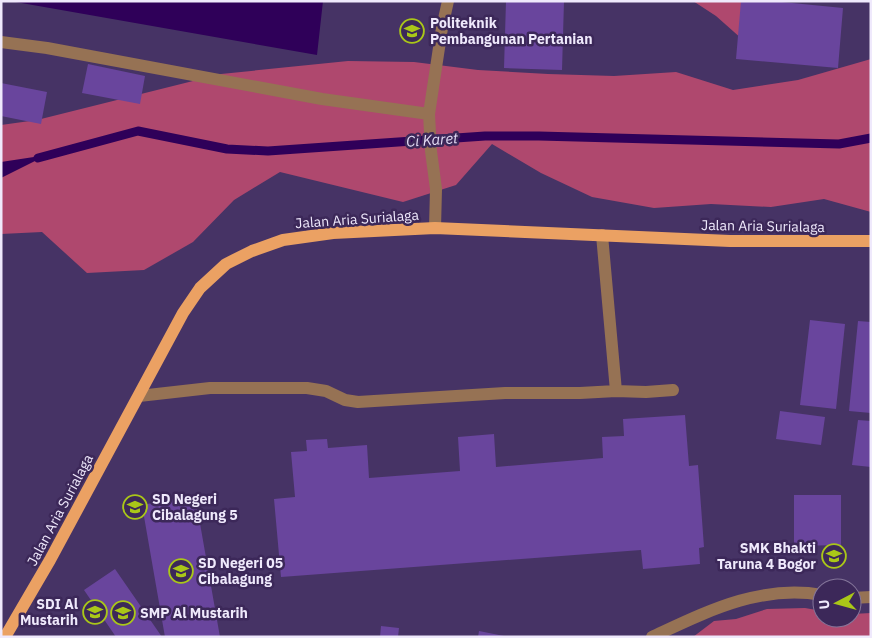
<svg xmlns="http://www.w3.org/2000/svg" width="872" height="638" viewBox="0 0 872 638" font-family="'IBM Plex Sans',sans-serif">
  <style>
    .forest { fill: #af486e }
    .water { fill: #2f0059 }
    .lines { fill: none; stroke-linecap: round; stroke-linejoin: round }
    .stream { stroke: #2f0059; stroke-width: 9 }
    .building { fill: #69459d }
    .minor { stroke: #967254; stroke-width: 12 }
    .major { stroke: #eba163; stroke-width: 12 }
    .labels { text-anchor: middle; stroke-width: 5; stroke-linejoin: round; paint-order: stroke }
    .poi-label { font-size: 14px; font-weight: bold; fill: #efe9fc; stroke: #3c2859; text-anchor: start }
    .street-label { font-size: 14px; fill: #efe9fc; stroke: #3c2859 }
    .water-label { font-size: 15px; font-style: italic; fill: #e4dcf5; stroke: #3c2859 }
  </style>
  <rect width="100%" height="100%" fill="#463365"/>
  <!-- forest -->
  <path class="forest" d="M 693,1 L 760,1 L 760,55 L 716,16 Z
    M 871,59 L 871,212 L 824,199 L 771,207 L 711,204 L 654,208 L 592,197 L 541,173 L 492,144 L 456,185 L 403,202 L 280,172 L 234,200 L 193,242 L 144,270 L 87,273 L 42,232 L 1,234 L 1,125 L 37,120 L 221,74 L 348,61 L 414,62 L 478,70 L 548,74 L 614,76 L 676,72 L 733,90 L 798,80 Z
    M 805,608 L 822,611 L 822,618 L 852,618 L 852,614 L 871,613 L 871,637 L 693,637 L 714,621 L 736,619 L 767,609 Z"/>
  <!-- water -->
  <path class="water" d="M 10,1 L 323,1 L 317,55 Z
    M 47,155 L 1,178 L 1,162 Z"/>
  <g class="lines">
    <!-- stream -->
    <path class="stream" d="M 38,158 L 138,131 L 227,149 L 268,151 L 485,136 L 539,136 L 839,144 L 871,138"/>
  </g>
  <!-- building -->
  <path class="building" d="M 506,1 L 564,1 L 562,70 L 504,68 Z
    M 741,1 L 772,1 L 843,8 L 838,68 L 736,59 Z
    M 88,64 L 145,76 L 140,104 L 82,93 Z
    M 1,83 L 47,92 L 41,124 L 1,116 Z
    M 810,320 L 845,324 L 836,409 L 800,405 Z
    M 858,321 L 871,322 L 871,413 L 849,411 Z
    M 780,411 L 825,417 L 821,445 L 776,439 Z
    M 685,415 L 689,466 L 698,465 L 704,547 L 699,548 L 700,564 L 643,569 L 641,550 L 281,577 L 274,499 L 295,497 L 291,452 L 307,451 L 306,440 L 327,439 L 328,448 L 367,445 L 369,478 L 460,471 L 458,437 L 494,434 L 496,467 L 603,458 L 602,437 L 624,436 L 623,419 Z
    M 858,420 L 871,421 L 871,467 L 852,465 Z
    M 195,495 L 220,637 L 165,637 L 142,505 Z
    M 794,495 L 841,495 L 841,545 L 794,546 Z
    M 115,569 L 162,637 L 116,637 L 84,590 Z
    M 381,626 L 399,628 L 398,637 L 380,637 Z
    M 479,631 L 504,636 L 503,637 L 478,637 Z"/>
  <g class="lines">
    <!-- minor -->
    <path class="minor" d="M 1,42 L 47,48 L 322,99 L 429,114 L 442,28 L 448,1
      M 429,114 L 431,151 L 436,189 L 435,228
      M 616,391 L 646,392 L 673,390
      M 139,396 L 210,388 L 307,388 L 326,391 L 345,400 L 358,402 L 505,393 L 580,393 L 616,391 L 602,235
      M 852,598 L 871,597
      M 652,637 C 706,612 760,584 822,595"/>
    <!-- major -->
    <path class="major" d="M 5,637 L 50,560 L 183,313 L 200,288 L 226,264 L 252,251 L 283,240 L 333,233 L 435,228 L 730,241 L 871,241"/>
  </g>
  <!-- icons -->
  <defs>
    <g id="university-ring" transform="scale(1.25)"><circle r="9.5" fill="#3c2859" stroke="#aac718" stroke-width="1.5"/><path d="M0-5L7-2L0 1L-7-2ZM-4 1L0 2.5L4 1V4Q0 6-4 4Z" fill="#aac718"/></g>
    <g id="school-ring" transform="scale(1.25)"><circle r="9.5" fill="#3c2859" stroke="#aac718" stroke-width="1.5"/><path d="M0-5L7-2L0 1L-7-2ZM-4 1L0 2.5L4 1V4Q0 6-4 4Z" fill="#aac718"/></g>
  </defs>
  <g fill-rule="evenodd">
    <use href="#university-ring" x="412" y="31"/>
    <use href="#school-ring" x="135" y="507"/>
    <use href="#school-ring" x="834" y="556"/>
    <use href="#school-ring" x="181" y="571"/>
    <use href="#school-ring" x="95" y="612"/>
    <use href="#school-ring" x="123" y="613"/>
  </g>
  <g class="labels">
    <!-- poi labels -->
    <g class="poi-label">
      <text x="430" y="28">Politeknik<tspan x="430" dy="16">Pembangunan Pertanian</tspan></text>
      <text x="152" y="504">SD Negeri<tspan x="152" dy="16">Cibalagung 5</tspan></text>
      <text x="816" y="553" text-anchor="end">SMK Bhakti<tspan x="816" dy="16">Taruna 4 Bogor</tspan></text>
      <text x="198" y="568">SD Negeri 05<tspan x="198" dy="16">Cibalagung</tspan></text>
      <text x="78" y="609" text-anchor="end">SDI Al<tspan x="78" dy="16">Mustarih</tspan></text>
      <text x="140" y="618">SMP Al Mustarih</text>
    </g>
    <!-- street labels -->
    <g class="street-label">
      <text transform="translate(357 219) rotate(-4)" y="5">Jalan Aria Surialaga</text>
      <text transform="translate(763 226) rotate(1)" y="5">Jalan Aria Surialaga</text>
      <text transform="translate(60 510) rotate(-62)" y="5">Jalan Aria Surialaga</text>
    </g>
    <!-- water labels -->
    <g class="water-label">
      <text transform="translate(432 140) rotate(-4)" y="5">Ci Karet</text>
    </g>
  </g>
  <!-- border -->
  <rect width="872" height="638" fill="none" stroke="#efe9fc" stroke-width="5"/>
  <!-- north arrow -->
  <g transform="translate(837 603) rotate(264)"><circle r="24" fill="#3c2859" stroke="#84759a"/>
  <path d="M0-4L9 19L0 12L-9 19Z" fill="#aac718"/>
  <text y="-8" font-size="14" font-weight="bold" text-anchor="middle" fill="#efe9fc">U</text>
  </g>
</svg>
